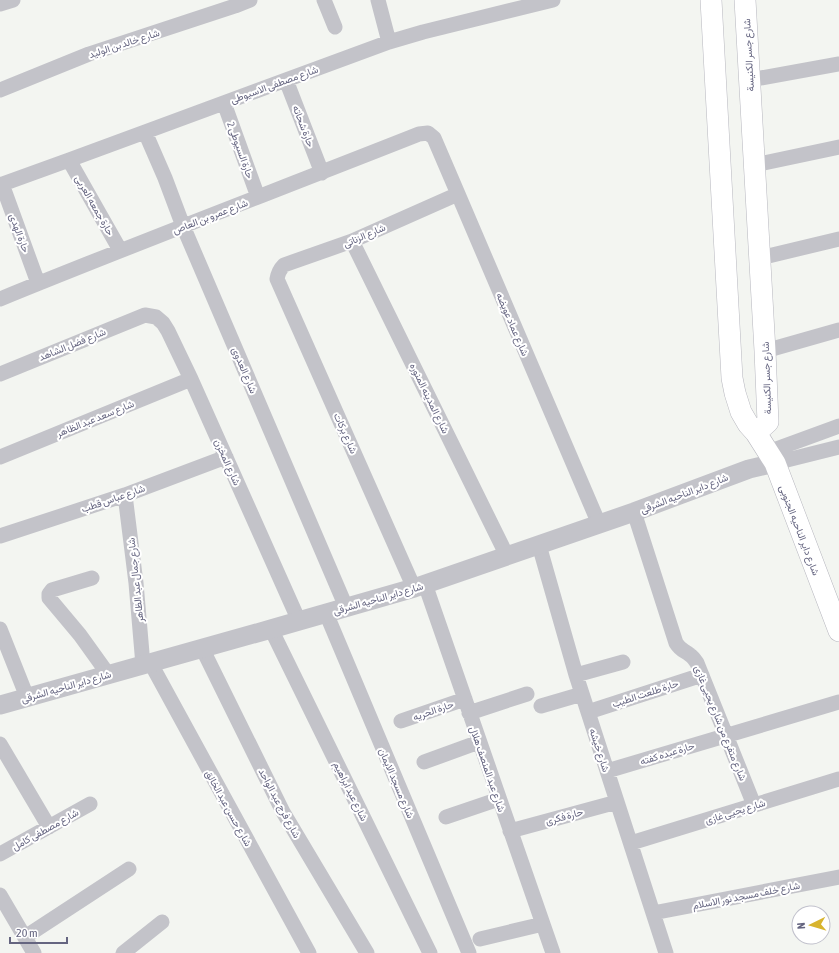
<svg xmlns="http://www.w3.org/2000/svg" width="839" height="953" viewBox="0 0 839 953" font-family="'Asap Condensed',Vazirmatn,sans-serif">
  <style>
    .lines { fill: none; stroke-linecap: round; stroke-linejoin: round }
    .secondary-casing { stroke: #b7b7bf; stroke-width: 22 }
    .minor { stroke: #c3c3c9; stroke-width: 15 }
    .tertiary { stroke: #c3c3c9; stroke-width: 19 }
    .secondary { stroke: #fff; stroke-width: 21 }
    .labels { text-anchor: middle; stroke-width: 4; stroke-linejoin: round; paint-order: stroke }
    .street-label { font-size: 10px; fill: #656580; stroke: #fff }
  </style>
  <rect width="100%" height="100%" fill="#f3f5f1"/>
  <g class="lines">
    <!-- secondary casing -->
    <g class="secondary-casing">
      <path id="secondary" d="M 711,0 L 732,378 L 735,393 L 741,412 L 748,424 L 756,433 L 775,463 L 839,631
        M 745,0 L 765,351 L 768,422 L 756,433"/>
    </g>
    <!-- minor -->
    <path class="minor" d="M 324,0 L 335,27
      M 378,0 L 389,42
      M 0,4 L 13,0
      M 286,80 L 322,173
      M 750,80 L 839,64
      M 0,90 L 89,54 L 235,6 L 250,0
      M 224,103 L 258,197
      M 145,132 L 165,178 L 183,226 L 346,607
      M 69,160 L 120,250
      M 754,165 L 839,147
      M 2,184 L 38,283
      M 0,185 L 69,160 L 145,132 L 389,42 L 423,32 L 553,0
      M 352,241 L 507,556
      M 760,258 L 839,239
      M 0,299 C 139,242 280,189 419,134 L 428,133 L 434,138 L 458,194 L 599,524
      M 765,351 L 839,330
      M 0,374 L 145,315 L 156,317 L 163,323 L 168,331 L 191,379 L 299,621
      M 768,452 L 839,426
      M 0,457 L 191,379
      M 775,463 L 839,447
      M 125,495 L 136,583 L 143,665
      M 634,512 L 676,643 C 681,651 684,650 690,655 C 693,657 695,660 697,663 L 754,805
      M 0,536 L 125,495 L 226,457
      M 539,545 L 576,675 L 666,953
      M 92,578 L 52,590 L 49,594 L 49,598 L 80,635 L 108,674
      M 425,584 L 553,953
      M 414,588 L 277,279 C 278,273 280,269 284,265 L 352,241 L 458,194
      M 326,613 L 469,953
      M 0,629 L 27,697
      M 271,629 L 430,953
      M 202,648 L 283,812 L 367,953
      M 150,662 L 309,953
      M 576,675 L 623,662
      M 541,706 L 582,694
      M 588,712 L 702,675
      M 469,713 L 527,694
      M 401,721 L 465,699
      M 0,744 L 49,827
      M 424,762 L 479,742
      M 607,771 L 839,702
      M 446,817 L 499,799
      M 510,831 L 617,802
      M 631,843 L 839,779
      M 0,854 L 90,804
      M 0,895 L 34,953
      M 653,913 L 839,877
      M 25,937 L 129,869
      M 480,939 L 543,924
      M 123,953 L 162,922"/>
    <!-- tertiary -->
    <path class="tertiary" d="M 0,705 L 271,629 L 414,588 L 634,512 L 749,469 L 775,463"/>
    <!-- secondary -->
    <use href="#secondary" class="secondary"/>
  </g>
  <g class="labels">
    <!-- street labels -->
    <g class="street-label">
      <text transform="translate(124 43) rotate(-18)" y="4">شارع خالد بن الوليد</text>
      <text transform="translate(748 55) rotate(-93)" y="4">شارع جسر الكنيسة</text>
      <text transform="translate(274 84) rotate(-20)" y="4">شارع مصطفى الاسيوطى</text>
      <text transform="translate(304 126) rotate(69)" y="4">حارة شحاته</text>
      <text transform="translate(241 150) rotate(70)" y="4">حارة السيوطى 2</text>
      <text transform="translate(95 205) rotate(60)" y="4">حارة جمعه العربى</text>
      <text transform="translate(210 216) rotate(-21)" y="4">شارع عمرو بن العاص</text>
      <text transform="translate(20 233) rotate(70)" y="4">حارة الهدى</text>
      <text transform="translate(364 235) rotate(-23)" y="4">شارع الزناتى</text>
      <text transform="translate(513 324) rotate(67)" y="4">شارع عماد عويضه</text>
      <text transform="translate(72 344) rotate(-22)" y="4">شارع فضل الشاهد</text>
      <text transform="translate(245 370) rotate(67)" y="4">شارع العدوى</text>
      <text transform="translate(766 378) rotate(-92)" y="4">شارع جسر الكنيسة</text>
      <text transform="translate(430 398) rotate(64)" y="4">شارع المدينه المنوره</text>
      <text transform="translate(95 418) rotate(-22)" y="4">شارع سعد عبد الظاهر</text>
      <text transform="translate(346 433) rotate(66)" y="4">شارع بركات</text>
      <text transform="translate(228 462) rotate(66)" y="4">شارع المخزن</text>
      <text transform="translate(684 493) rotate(-21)" y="4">شارع داير الناحيه الشرقى</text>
      <text transform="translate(113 498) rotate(-19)" y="4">شارع عباس قطب</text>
      <text transform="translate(800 530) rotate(69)" y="4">شارع داير الناحيه الجنوبى</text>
      <text transform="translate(135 580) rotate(-96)" y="4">شارع جمال عبد الظاهر</text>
      <text transform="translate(378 598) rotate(-16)" y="4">شارع داير الناحيه الشرقى</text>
      <text transform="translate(66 686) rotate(-16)" y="4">شارع داير الناحيه الشرقى</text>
      <text transform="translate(645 693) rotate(-18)" y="4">حارة طلعت الطيب</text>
      <text transform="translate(433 710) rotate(-19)" y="4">حارة الحريه</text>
      <text transform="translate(721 723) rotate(68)" y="4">شارع متفرع من شارع يحيى غازى</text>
      <text transform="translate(600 750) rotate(72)" y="4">شارع خيشه</text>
      <text transform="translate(667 753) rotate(-17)" y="4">حارة عبده كفته</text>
      <text transform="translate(488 769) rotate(71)" y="4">شارع عبد المنصف هلال</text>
      <text transform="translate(397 783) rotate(67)" y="4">شارع مسجد الايمان</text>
      <text transform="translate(351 791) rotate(64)" y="4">شارع عيد ابراهيم</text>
      <text transform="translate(280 803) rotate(62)" y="4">شارع فرج عبد الواحد</text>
      <text transform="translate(229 808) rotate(61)" y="4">شارع حسن عبد الخالق</text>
      <text transform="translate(735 811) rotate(-17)" y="4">شارع يحيى غازى</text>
      <text transform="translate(564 816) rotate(-15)" y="4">حارة فكرى</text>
      <text transform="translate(45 829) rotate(-29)" y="4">شارع مصطفى كامل</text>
      <text transform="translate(746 895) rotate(-11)" y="4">شارع خلف مسجد نور الاسلام</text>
    </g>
  </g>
  <!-- north arrow -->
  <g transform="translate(811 925) rotate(265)"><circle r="19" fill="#ffffff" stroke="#c1c1cc"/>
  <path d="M0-3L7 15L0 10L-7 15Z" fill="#d8b42e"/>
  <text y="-6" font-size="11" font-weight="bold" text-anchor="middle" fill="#656580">N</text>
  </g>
  <!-- scale -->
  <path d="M10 937v6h57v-6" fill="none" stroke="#656580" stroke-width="2"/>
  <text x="16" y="937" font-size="12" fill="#656580" stroke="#ffffff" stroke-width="3" paint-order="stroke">20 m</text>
</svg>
